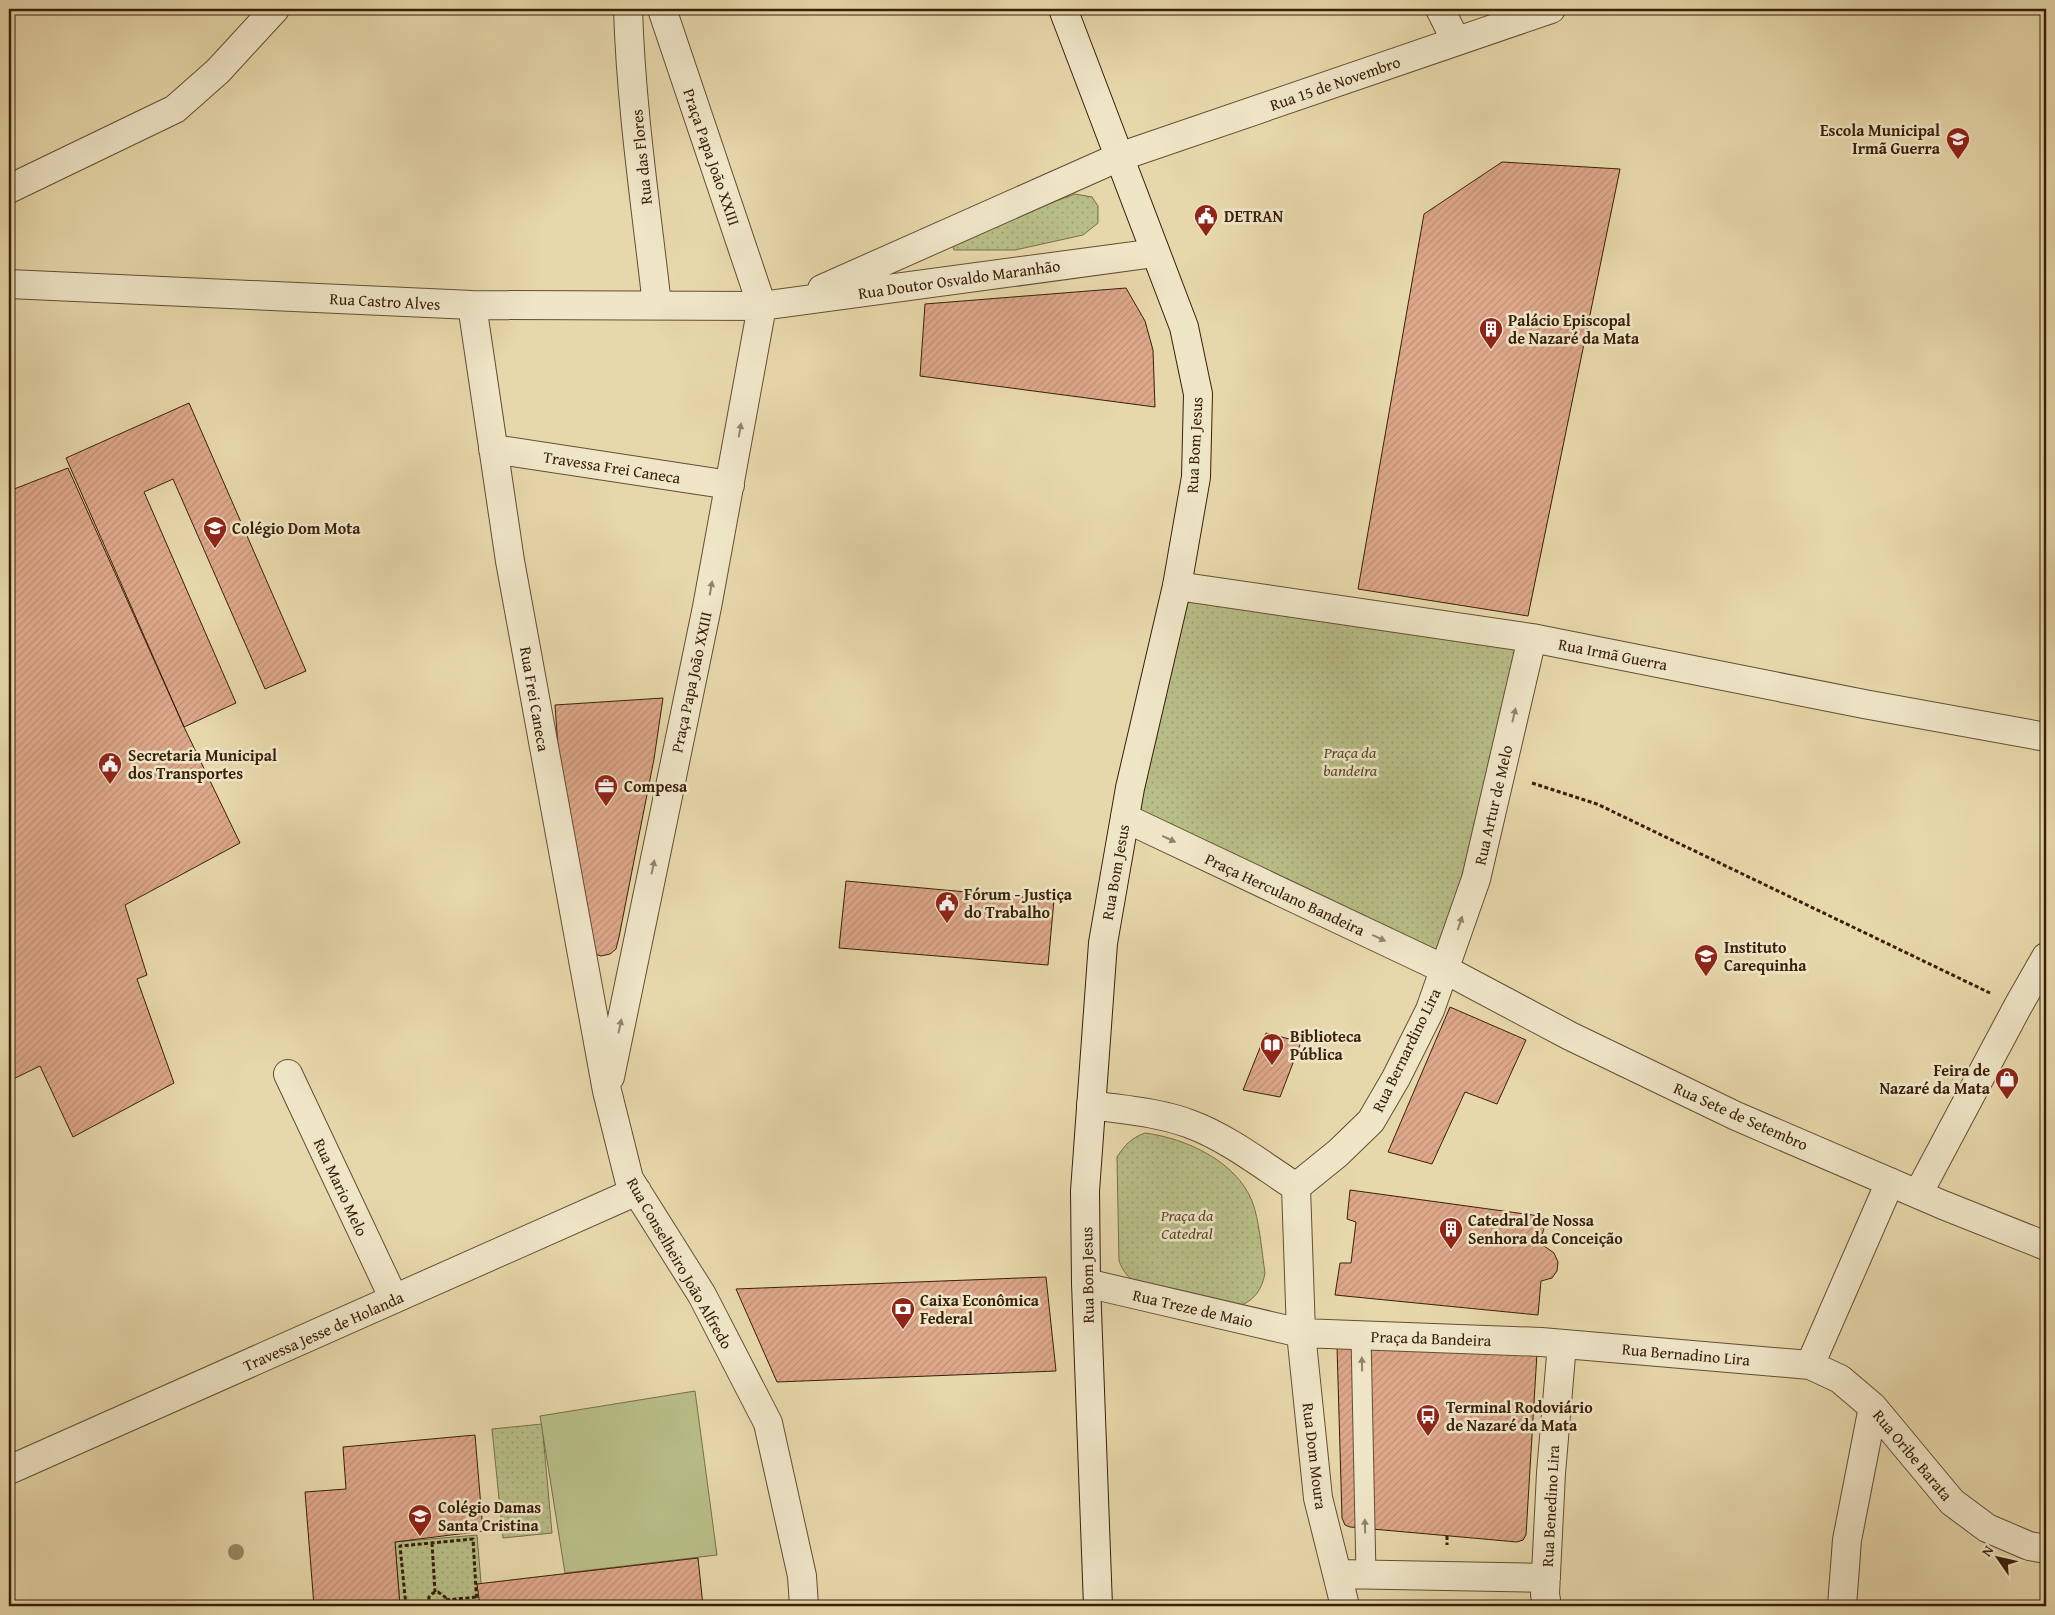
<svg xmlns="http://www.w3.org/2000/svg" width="2055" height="1615" viewBox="0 0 2055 1615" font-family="'Gentium Book Plus',serif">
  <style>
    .grass { fill: url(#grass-dots); stroke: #786f48 }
    .pitch { fill: #b8be87; stroke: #786f48 }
    .building { fill: url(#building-hatch); stroke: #392009 }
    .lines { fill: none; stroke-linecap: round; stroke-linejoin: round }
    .lane-casing { stroke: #644e32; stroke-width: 21 }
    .street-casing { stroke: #644e32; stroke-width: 30 }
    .secondary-casing { stroke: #392009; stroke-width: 30 }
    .path { stroke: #392009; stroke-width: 3; stroke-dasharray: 4 2.5; stroke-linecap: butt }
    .lane { stroke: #efe6c8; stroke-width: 19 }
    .street { stroke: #efe6c8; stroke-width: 28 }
    .secondary { stroke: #efe6c8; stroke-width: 28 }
    .tree { fill: #998963 }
    .oneway { fill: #948368 }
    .labels { text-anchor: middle; stroke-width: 5; stroke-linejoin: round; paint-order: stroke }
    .street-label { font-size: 16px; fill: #392009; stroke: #efe6c8 }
    .poi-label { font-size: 16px; font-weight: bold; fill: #392009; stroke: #efe6c8; text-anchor: start }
    .park-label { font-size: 16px; font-style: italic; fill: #594828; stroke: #efe6c8 }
  </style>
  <defs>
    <pattern id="grass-dots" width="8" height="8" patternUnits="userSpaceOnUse" patternTransform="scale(1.25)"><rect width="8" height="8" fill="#b8be87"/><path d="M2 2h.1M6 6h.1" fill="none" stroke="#9fa373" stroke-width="1.8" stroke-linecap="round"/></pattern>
    <pattern id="building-hatch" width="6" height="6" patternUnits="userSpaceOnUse" patternTransform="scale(1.25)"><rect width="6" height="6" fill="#dda789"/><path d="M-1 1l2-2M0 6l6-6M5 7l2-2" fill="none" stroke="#be8f75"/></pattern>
  </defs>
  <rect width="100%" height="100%" fill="#e7d8ab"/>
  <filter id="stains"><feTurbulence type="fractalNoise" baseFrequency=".004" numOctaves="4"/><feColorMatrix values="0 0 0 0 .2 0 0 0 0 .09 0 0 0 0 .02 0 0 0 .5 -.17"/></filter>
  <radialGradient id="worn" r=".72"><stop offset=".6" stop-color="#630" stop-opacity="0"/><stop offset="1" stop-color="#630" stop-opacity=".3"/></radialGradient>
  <!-- grass -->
  <path class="grass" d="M 1075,194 L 1092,197 L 1098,206 L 1098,223 L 1083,235 L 1015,250 L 954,250 L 951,240 Z
    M 1177,586 L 1532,638 L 1444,969 L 1125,818 Z
    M 1145,1133 C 1185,1138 1236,1161 1252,1201 C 1259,1218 1262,1253 1265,1273 C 1262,1290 1254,1301 1237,1307 L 1137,1283 C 1128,1278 1123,1271 1119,1261 L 1117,1157 C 1125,1145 1131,1138 1145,1133 Z
    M 542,1424 L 552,1533 L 503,1538 L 492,1429 Z
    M 477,1535 L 483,1606 L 400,1606 L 395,1542 Z"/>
  <!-- pitch -->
  <path class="pitch" d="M 695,1391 L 717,1555 L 565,1573 L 540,1416 Z"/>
  <!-- building -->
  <path class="building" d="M 1502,162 L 1620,169 L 1528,616 L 1358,589 L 1424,214 Z
    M 1126,288 L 1145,321 L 1153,350 L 1155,407 L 920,376 L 925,304 Z
    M 189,403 L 306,671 L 265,689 L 173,479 L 144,492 L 236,703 L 184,727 L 66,458 Z
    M 68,468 L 184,727 L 240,843 L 125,905 L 147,975 L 137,979 L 174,1083 L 73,1137 L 40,1066 L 9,1081 L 9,491 Z
    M 663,698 L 654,759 L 619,937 L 616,949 L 610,954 L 601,956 L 592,953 L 559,761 L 555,705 Z
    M 846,881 L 1054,900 L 1048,965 L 839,948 Z
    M 1450,1007 L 1526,1040 L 1497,1104 L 1465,1092 L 1432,1164 L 1388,1152 Z
    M 1266,1033 L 1301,1042 L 1280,1097 L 1243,1090 Z
    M 1350,1190 L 1547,1217 L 1540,1243 L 1554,1253 L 1558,1262 L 1557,1271 L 1552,1278 L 1541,1281 L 1538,1315 L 1335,1295 L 1340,1263 L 1351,1263 L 1356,1222 L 1347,1219 Z
    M 1046,1277 L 1056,1371 L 777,1382 L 736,1289 Z
    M 1337,1346 L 1537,1353 L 1526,1535 L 1523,1540 L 1517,1542 L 1350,1527 L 1345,1525 L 1342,1518 Z
    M 475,1435 L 483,1531 L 395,1542 L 400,1606 L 314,1606 L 305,1492 L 346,1489 L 343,1447 Z
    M 698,1558 L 703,1606 L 480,1606 L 477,1584 Z"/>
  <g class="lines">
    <!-- lane casing -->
    <g class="lane-casing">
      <path id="lane" d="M 1361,1336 L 1366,1575"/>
    </g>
    <!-- street casing -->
    <g class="street-casing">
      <path id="street" d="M 628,9 C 631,108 646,207 657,305
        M 1440,9 L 1456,41
        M 9,189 L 175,109 L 218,71 L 275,9
        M 9,284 L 472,305 L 762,306 L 1155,253
        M 822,289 L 1119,157 L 1551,9
        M 472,305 L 510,561 L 607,1091 L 629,1179 L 702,1295 L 768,1423 L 802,1576 L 804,1606
        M 493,449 L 730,485
        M 1177,586 L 1532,638 L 1864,704 L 2046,737
        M 1125,818 L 1444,969 L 1570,1036 L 1736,1116 L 1943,1205 L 2046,1246
        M 288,1074 L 394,1299
        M 610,1077 L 707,607 L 762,306 L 662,9
        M 1091,1105 C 1124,1110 1158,1112 1190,1124 C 1228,1138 1262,1165 1296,1187
        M 1296,1187 L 1338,1153 L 1371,1121 L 1396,1078 L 1430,1010 L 1476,879 L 1532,638
        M 1296,1187 L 1301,1333 L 1318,1498 L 1345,1606
        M 1918,1194 L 2018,1006 L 2046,957
        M 1086,1283 L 1301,1333 L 1541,1342 L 1810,1365 L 1840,1379 L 1873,1407 L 1952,1502 L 1987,1528 L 2029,1546 L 2046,1549
        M 1810,1365 L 1890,1182
        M 9,1470 L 637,1191
        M 1337,1574 L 1546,1578
        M 1547,1606 L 1545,1594 L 1551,1473 L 1562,1344
        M 1842,1606 L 1847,1540 L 1873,1407"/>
    </g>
    <!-- secondary casing -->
    <g class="secondary-casing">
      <path id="secondary" d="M 1063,9 L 1184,327 L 1198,394 L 1196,477 L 1177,586 L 1130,788 L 1103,943 L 1085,1191 L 1086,1283 L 1098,1606"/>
    </g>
    <!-- path -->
    <path class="path" d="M 1532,783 L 1597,804 L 1990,993
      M 1447,1536 L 1447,1545
      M 432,1543 L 435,1592
      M 446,1600 L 477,1597
      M 406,1604 L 427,1602
      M 406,1606 L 400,1546 L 473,1539 L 477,1606
      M 428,1606 L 429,1597 L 433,1593 L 438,1592 L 445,1597 L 445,1606"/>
    <!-- lane -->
    <use href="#lane" class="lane"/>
    <!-- street -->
    <use href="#street" class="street"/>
    <!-- secondary -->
    <use href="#secondary" class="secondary"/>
  </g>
  <!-- trees -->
  <circle class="tree" cx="236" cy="1552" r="8"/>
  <!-- one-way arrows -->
  <defs><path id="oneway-solid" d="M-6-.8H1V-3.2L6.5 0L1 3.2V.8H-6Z" transform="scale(1.25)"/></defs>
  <g class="oneway">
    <use href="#oneway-solid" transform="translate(740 430) rotate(-80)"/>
    <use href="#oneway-solid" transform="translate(711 588) rotate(-80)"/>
    <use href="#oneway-solid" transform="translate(1514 715) rotate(-77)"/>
    <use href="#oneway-solid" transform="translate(1169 839) rotate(25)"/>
    <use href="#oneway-solid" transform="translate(653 867) rotate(-78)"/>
    <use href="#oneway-solid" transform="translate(1460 923) rotate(-71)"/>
    <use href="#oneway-solid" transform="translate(1379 938) rotate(25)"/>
    <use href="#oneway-solid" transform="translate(620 1026) rotate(-78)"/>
    <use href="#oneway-solid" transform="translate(1362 1364) rotate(-91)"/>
    <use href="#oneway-solid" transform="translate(1365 1526) rotate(-91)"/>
  </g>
  <!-- icons -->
  <defs>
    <g id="school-pin" transform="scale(1.25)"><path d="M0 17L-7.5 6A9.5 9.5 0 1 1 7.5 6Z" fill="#8f2418" stroke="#efe6c8"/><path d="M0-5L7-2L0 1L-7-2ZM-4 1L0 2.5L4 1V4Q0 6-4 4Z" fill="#fff"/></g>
    <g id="civic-pin" transform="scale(1.25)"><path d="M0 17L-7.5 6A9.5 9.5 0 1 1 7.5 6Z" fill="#8f2418" stroke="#efe6c8"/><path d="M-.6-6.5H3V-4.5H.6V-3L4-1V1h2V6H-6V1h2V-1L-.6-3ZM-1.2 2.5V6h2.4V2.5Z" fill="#fff"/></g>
    <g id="building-pin" transform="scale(1.25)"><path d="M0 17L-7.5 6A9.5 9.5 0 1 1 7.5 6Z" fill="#8f2418" stroke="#efe6c8"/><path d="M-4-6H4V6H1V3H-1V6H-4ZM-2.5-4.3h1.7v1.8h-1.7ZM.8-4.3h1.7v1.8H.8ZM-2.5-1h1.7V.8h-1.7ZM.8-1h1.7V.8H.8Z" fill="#fff"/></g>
    <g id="office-pin" transform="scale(1.25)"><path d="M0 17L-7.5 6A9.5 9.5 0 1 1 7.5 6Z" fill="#8f2418" stroke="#efe6c8"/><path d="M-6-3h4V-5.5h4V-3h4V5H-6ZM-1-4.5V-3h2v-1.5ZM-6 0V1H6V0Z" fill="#fff"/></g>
    <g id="library-pin" transform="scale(1.25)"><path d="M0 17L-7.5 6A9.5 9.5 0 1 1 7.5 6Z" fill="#8f2418" stroke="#efe6c8"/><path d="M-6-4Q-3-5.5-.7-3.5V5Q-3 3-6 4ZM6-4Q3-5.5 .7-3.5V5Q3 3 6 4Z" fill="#fff"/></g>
    <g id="shop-pin" transform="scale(1.25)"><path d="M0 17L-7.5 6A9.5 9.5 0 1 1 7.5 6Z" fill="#8f2418" stroke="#efe6c8"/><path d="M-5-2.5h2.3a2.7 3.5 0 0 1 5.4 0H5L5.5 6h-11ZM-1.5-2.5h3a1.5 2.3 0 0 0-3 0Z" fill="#fff"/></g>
    <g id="bank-pin" transform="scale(1.25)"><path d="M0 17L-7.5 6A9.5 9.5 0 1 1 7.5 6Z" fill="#8f2418" stroke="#efe6c8"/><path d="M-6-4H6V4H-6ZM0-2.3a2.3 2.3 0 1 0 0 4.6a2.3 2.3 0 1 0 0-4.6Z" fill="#fff"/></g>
    <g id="bus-pin" transform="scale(1.25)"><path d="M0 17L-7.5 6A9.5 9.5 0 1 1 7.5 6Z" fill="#8f2418" stroke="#efe6c8"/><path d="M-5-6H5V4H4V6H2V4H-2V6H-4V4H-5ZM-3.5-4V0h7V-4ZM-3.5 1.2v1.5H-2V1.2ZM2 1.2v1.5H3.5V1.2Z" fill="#fff"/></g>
  </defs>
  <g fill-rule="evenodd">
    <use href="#school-pin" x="1958" y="139"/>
    <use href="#civic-pin" x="1206" y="216"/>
    <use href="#building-pin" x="1491" y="329"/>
    <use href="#school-pin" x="215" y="528"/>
    <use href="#civic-pin" x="110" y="764"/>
    <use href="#office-pin" x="606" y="786"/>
    <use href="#civic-pin" x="947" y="903"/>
    <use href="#school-pin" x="1706" y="956"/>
    <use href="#library-pin" x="1272" y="1045"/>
    <use href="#shop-pin" x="2007" y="1079"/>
    <use href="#building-pin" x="1451" y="1229"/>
    <use href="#bank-pin" x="903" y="1309"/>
    <use href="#bus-pin" x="1428" y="1416"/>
    <use href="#school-pin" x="420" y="1516"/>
  </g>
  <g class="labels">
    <!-- street labels -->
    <g class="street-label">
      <text transform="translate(1335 83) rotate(-19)" y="6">Rua 15 de Novembro</text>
      <text transform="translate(641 157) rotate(-96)" y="6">Rua das Flores</text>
      <text transform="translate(712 157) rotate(71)" y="6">Praça Papa João XXIII</text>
      <text transform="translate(959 279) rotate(-8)" y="6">Rua Doutor Osvaldo Maranhão</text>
      <text transform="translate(385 301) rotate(3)" y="6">Rua Castro Alves</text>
      <text transform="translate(1194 445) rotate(-87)" y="6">Rua Bom Jesus</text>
      <text transform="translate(612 467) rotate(9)" y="6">Travessa Frei Caneca</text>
      <text transform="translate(1613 654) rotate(11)" y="6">Rua Irmã Guerra</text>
      <text transform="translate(691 682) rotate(-78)" y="6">Praça Papa João XXIII</text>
      <text transform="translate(535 699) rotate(80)" y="6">Rua Frei Caneca</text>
      <text transform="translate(1493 805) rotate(-77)" y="6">Rua Artur de Melo</text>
      <text transform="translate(1115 872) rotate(-80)" y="6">Rua Bom Jesus</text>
      <text transform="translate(1285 894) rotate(25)" y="6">Praça Herculano Bandeira</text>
      <text transform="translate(1406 1050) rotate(-64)" y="6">Rua Bernardino Lira</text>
      <text transform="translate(1741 1116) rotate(24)" y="6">Rua Sete de Setembro</text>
      <text transform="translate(341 1187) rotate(65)" y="6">Rua Mario Melo</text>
      <text transform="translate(680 1263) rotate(60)" y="6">Rua Conselheiro João Alfredo</text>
      <text transform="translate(1087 1275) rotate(-91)" y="6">Rua Bom Jesus</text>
      <text transform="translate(1193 1308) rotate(13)" y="6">Rua Treze de Maio</text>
      <text transform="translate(323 1331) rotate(-24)" y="6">Travessa Jesse de Holanda</text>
      <text transform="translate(1431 1338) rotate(2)" y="6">Praça da Bandeira</text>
      <text transform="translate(1686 1354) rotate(5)" y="6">Rua Bernadino Lira</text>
      <text transform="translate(1913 1455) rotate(50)" y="6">Rua Oribe Barata</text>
      <text transform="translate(1315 1456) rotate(83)" y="6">Rua Dom Moura</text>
      <text transform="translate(1550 1506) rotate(-87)" y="6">Rua Benedino Lira</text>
    </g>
    <!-- poi labels -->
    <g class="poi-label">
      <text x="1940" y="136" text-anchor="end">Escola Municipal<tspan x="1940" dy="18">Irmã Guerra</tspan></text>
      <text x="1224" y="222">DETRAN</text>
      <text x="1508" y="326">Palácio Episcopal<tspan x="1508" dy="18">de Nazaré da Mata</tspan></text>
      <text x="232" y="534">Colégio Dom Mota</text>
      <text x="128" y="761">Secretaria Municipal<tspan x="128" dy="18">dos Transportes</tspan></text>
      <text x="624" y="792">Compesa</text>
      <text x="964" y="900">Fórum - Justiça<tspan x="964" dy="18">do Trabalho</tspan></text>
      <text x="1724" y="953">Instituto<tspan x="1724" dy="18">Carequinha</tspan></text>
      <text x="1290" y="1042">Biblioteca<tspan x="1290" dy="18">Pública</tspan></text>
      <text x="1990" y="1076" text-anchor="end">Feira de<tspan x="1990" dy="18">Nazaré da Mata</tspan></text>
      <text x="1468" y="1226">Catedral de Nossa<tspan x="1468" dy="18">Senhora da Conceição</tspan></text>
      <text x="920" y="1306">Caixa Econômica<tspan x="920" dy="18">Federal</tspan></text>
      <text x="1446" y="1413">Terminal Rodoviário<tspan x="1446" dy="18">de Nazaré da Mata</tspan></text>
      <text x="438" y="1513">Colégio Damas<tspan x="438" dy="18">Santa Cristina</tspan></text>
    </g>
    <!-- park labels -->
    <g class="park-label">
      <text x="1350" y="758">Praça da<tspan x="1350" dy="18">bandeira</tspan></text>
      <text x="1187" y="1221">Praça da<tspan x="1187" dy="18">Catedral</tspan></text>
    </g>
  </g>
  <!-- margin -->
  <rect width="2055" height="1615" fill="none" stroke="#e7d8ab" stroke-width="30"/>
  <rect x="10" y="10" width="2035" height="1595" fill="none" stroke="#392009" stroke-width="2.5"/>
  <rect x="15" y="15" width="2025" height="1585" fill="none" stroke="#392009"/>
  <!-- north arrow -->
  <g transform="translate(1998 1558) rotate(304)" stroke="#efe6c8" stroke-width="4" paint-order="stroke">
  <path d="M0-4L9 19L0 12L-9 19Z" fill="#392009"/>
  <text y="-8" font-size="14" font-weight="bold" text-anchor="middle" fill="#392009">N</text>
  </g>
  <rect width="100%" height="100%" filter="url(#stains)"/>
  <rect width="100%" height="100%" fill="url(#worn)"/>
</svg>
